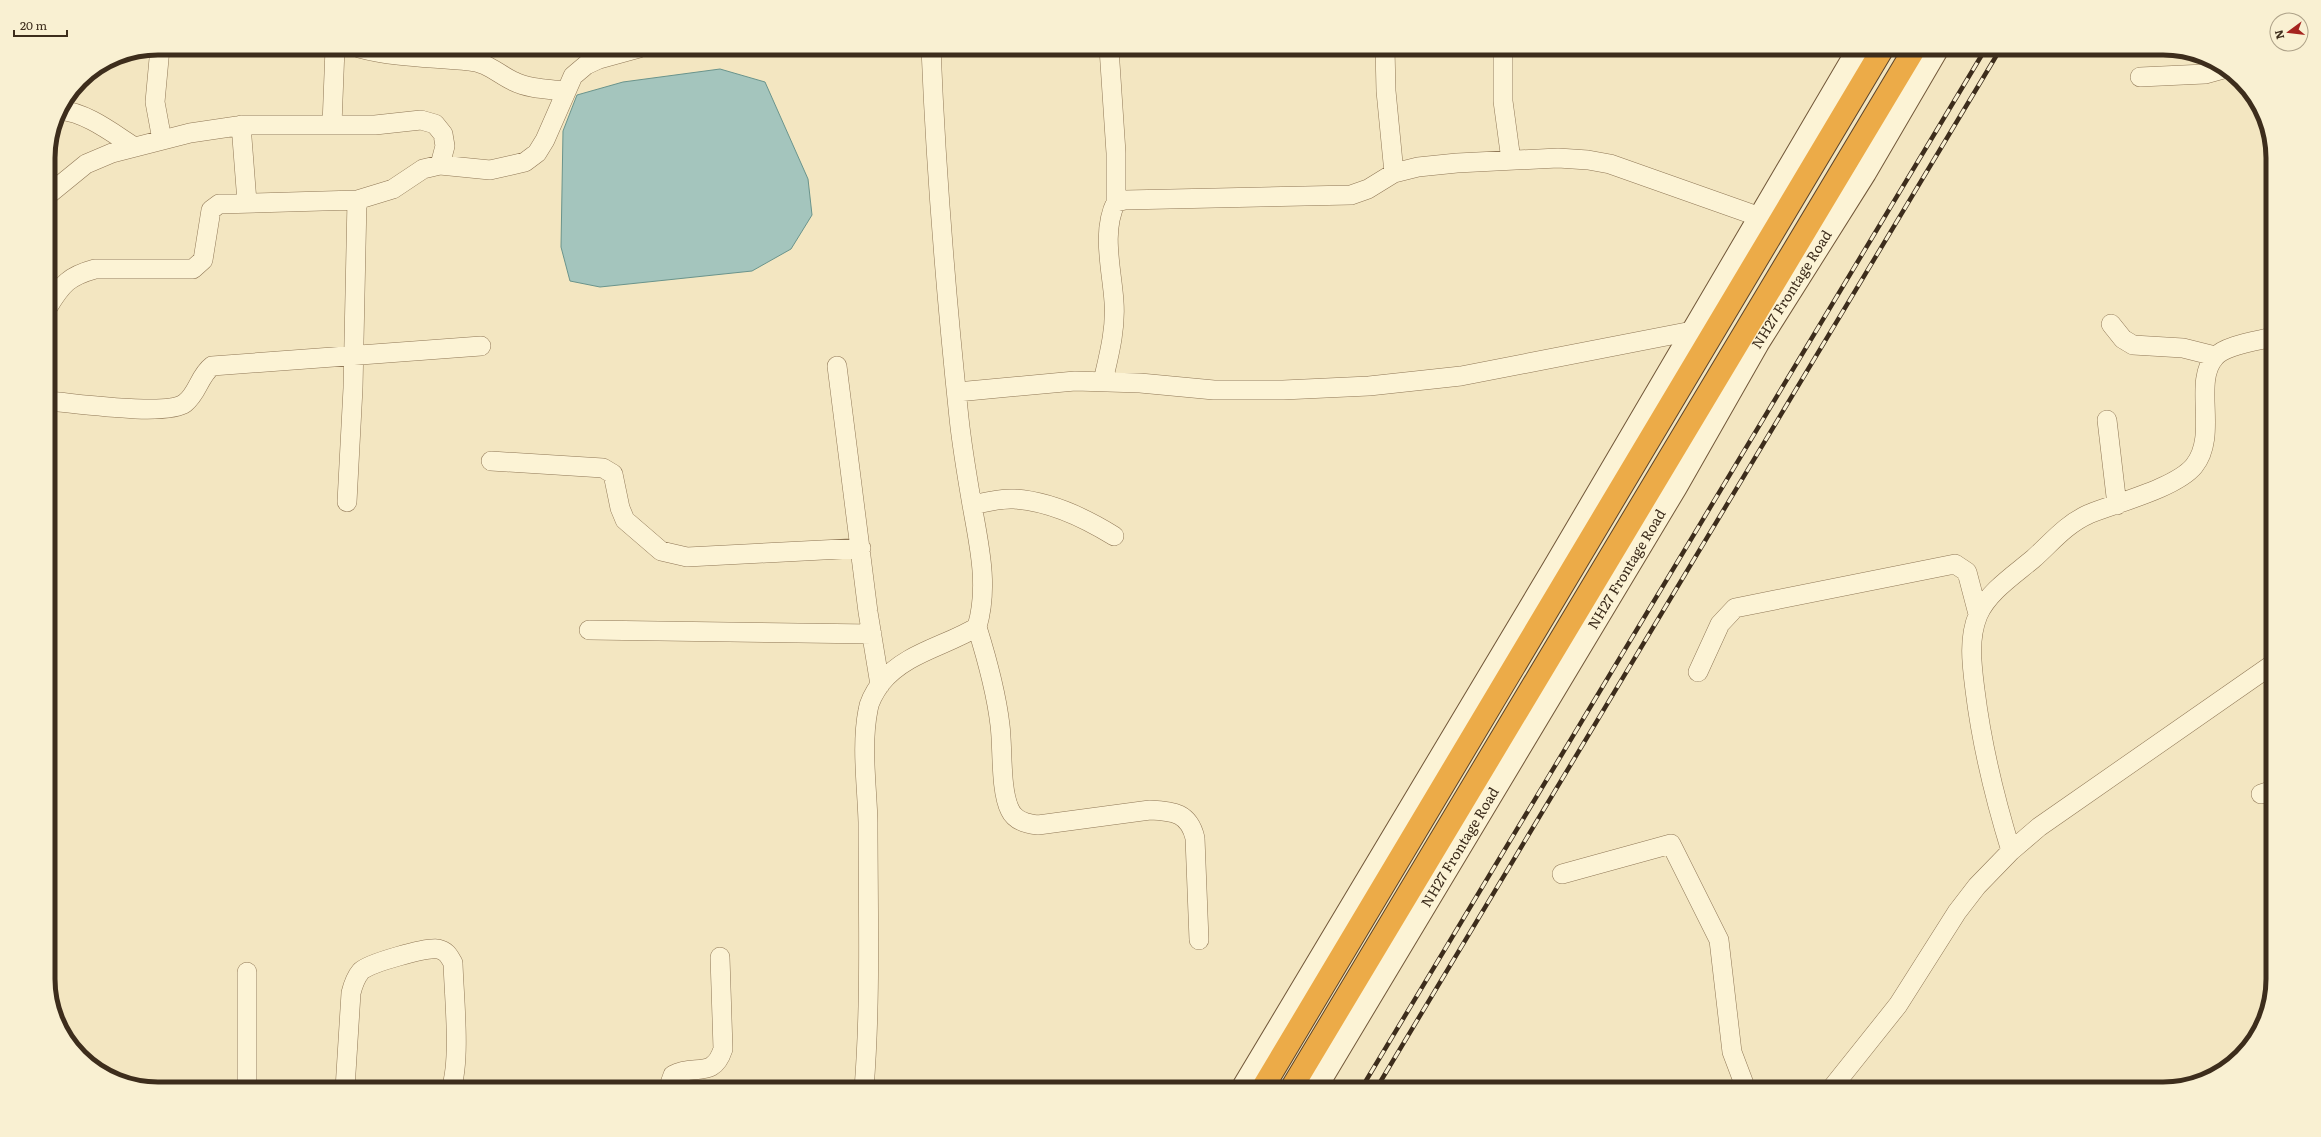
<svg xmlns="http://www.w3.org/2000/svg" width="2321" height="1137" viewBox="0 0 2321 1137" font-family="Literata,serif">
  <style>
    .water { fill: #a4c5bd; stroke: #6a948c }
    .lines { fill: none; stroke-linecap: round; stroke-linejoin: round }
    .street-casing { stroke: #8f7756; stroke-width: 20 }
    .secondary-casing { stroke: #715739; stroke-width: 24 }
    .highway-casing { stroke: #5c442b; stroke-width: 24 }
    .street { stroke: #fcf3d5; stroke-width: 19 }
    .secondary { stroke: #fcf3d5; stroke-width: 22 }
    .highway { stroke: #ecab48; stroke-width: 22 }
    .rail-casing { stroke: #3d2d1c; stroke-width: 4.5 }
    .rail { stroke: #f9f0d2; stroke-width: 3; stroke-dasharray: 9; stroke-linecap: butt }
    .labels { text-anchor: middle; stroke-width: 3; stroke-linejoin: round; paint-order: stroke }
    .street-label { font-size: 14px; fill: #3d2d1c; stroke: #f9f0d2 }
    .rim { fill: none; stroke: #3d2d1c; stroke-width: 5 }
  </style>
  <rect width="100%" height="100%" fill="#f3e6c1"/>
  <!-- water -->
  <path class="water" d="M 720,69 L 765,82 L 808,179 L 812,215 L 791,249 L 752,271 L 600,287 L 570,281 L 561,247 L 563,131 L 577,95 L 623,82 Z"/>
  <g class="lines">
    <!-- street casing -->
    <g class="street-casing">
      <path id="street" d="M 160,48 L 155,102 L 162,140
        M 359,48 C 397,58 431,57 469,61 C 487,62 498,74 513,81 C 529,89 548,89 565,91
        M 1109,48 L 1116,153 L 1116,202
        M 1385,48 L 1386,91 L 1394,173
        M 1503,48 L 1503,101 L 1511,160
        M 2140,77 L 2205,74 L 2223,69
        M 60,110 C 87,113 111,132 133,146
        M 241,125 L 247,202
        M 332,125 L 335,48
        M 48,195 L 86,164 L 112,153 L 190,133 L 244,125 L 375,125 L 421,120 L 435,124 L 443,134 L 445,146 L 440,165
        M 48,307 C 62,284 69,276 95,269 L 193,269 L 203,260 L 211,210 L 219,204 L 357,200 L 393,189 L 423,169 L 440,165 L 490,170 L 525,162 L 537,153 L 545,140 L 573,76 L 586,65 L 599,59 L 639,48
        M 2111,324 L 2123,339 L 2133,345 L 2183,348 L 2215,356
        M 837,366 L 868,612 L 880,685
        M 1103,381 C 1109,355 1116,329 1114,302 C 1112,270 1101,232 1116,202 L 1125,200 L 1351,195 L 1368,189 L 1394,173 L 1418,167 L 1457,163 L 1558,158 L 1588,160 L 1610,164 L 1760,217
        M 957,392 L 1075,381 L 1140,383 L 1214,390 L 1283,390 L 1369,386 L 1461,376 L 1692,331
        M 48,401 C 74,403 167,417 185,403 C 198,393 199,376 212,366 L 481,346
        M 2107,420 L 2117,505
        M 491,461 L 603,468 L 613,474 L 620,508 L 625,520 L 661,551 L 687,557 L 861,548
        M 347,502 L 353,388 L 357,200
        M 972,505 C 986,502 1000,498 1014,499 C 1048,501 1085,518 1114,536
        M 977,627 C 987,659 996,691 1000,725 C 1003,748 1000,790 1010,810 C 1015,821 1027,824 1038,825 L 1150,810 C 1174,811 1189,813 1195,838 L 1199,940
        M 589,630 L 872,634
        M 1698,672 L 1720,624 L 1735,608 L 1955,564 L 1967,572 L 1978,614
        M 2261,794 L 2273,790
        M 2011,851 C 1994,796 1982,747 1975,690 C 1972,666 1968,639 1978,615 C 1988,592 2014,575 2033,559 C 2051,543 2066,524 2089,514 C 2116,503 2176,488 2194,466 C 2219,435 2192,382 2215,357 C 2225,345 2258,341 2273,337
        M 1562,874 L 1671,844 L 1719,940 L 1732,1052 L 1746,1089
        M 247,972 L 247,1089
        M 345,1089 L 351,993 C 353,985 355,978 361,971 C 370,963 426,947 438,949 C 447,951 449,956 453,963 C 454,997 461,1059 451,1089
        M 668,1089 L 673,1075 C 695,1063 713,1080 723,1049 L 720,957
        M 864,1089 C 871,1001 868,911 868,822 C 867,786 861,746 868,710 C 869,702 876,690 881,683 C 905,653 946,646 977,627 C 989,586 979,545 972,505 C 967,476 962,447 959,418 C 946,295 936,172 931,48
        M 1831,1089 L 1898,1005 L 1957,912 L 1977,886 L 2011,851 L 2039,827 L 2273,664"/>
    </g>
    <!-- secondary casing -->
    <g class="secondary-casing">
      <g id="secondary">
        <path d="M 1242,1089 L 1553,569 L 1859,48"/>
        <path id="s1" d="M 1315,1089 L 1676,487 L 1758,343 L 1865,173 L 1938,48"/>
      </g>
    </g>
    <!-- highway casing -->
    <g class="highway-casing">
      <path id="highway" d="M 1262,1089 L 1883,48
        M 1291,1089 L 1915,48"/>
    </g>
    <!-- street -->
    <use href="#street" class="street"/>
    <!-- secondary -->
    <use href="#secondary" class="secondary"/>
    <!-- highway -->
    <use href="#highway" class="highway"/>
    <!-- rail casing -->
    <g class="rail-casing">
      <path id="rail" d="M 1361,1089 L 1986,48
        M 1376,1089 L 2001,48"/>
    </g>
    <!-- rail -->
    <use href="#rail" class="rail"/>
  </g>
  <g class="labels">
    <!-- street labels -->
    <g class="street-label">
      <text dy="5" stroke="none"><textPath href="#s1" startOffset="931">NH27 Frontage Road</textPath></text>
      <text dy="5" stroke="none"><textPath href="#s1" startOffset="606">NH27 Frontage Road</textPath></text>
      <text dy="5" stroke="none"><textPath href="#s1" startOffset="282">NH27 Frontage Road</textPath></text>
    </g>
  </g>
  <!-- crop -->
  <path d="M0 0H2321V1137H0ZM158 55H2163A103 103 0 0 1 2266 158V979A103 103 0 0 1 2163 1082H158A103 103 0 0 1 55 979V158A103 103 0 0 1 158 55Z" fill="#f9f0d2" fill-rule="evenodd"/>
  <path class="rim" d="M158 55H2163A103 103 0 0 1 2266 158V979A103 103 0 0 1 2163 1082H158A103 103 0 0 1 55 979V158A103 103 0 0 1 158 55Z"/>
  <!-- north arrow -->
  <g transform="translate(2289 32) rotate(255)"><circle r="19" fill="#f9f0d2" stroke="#aea289"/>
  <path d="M0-3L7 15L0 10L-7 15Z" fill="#a5241f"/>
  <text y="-6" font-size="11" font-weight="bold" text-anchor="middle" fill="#3d2d1c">N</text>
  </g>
  <!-- scale -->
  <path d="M14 30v6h53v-6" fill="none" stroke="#3d2d1c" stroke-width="2"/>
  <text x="20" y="30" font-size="12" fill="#3d2d1c" stroke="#f9f0d2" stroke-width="3" paint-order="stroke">20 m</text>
</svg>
